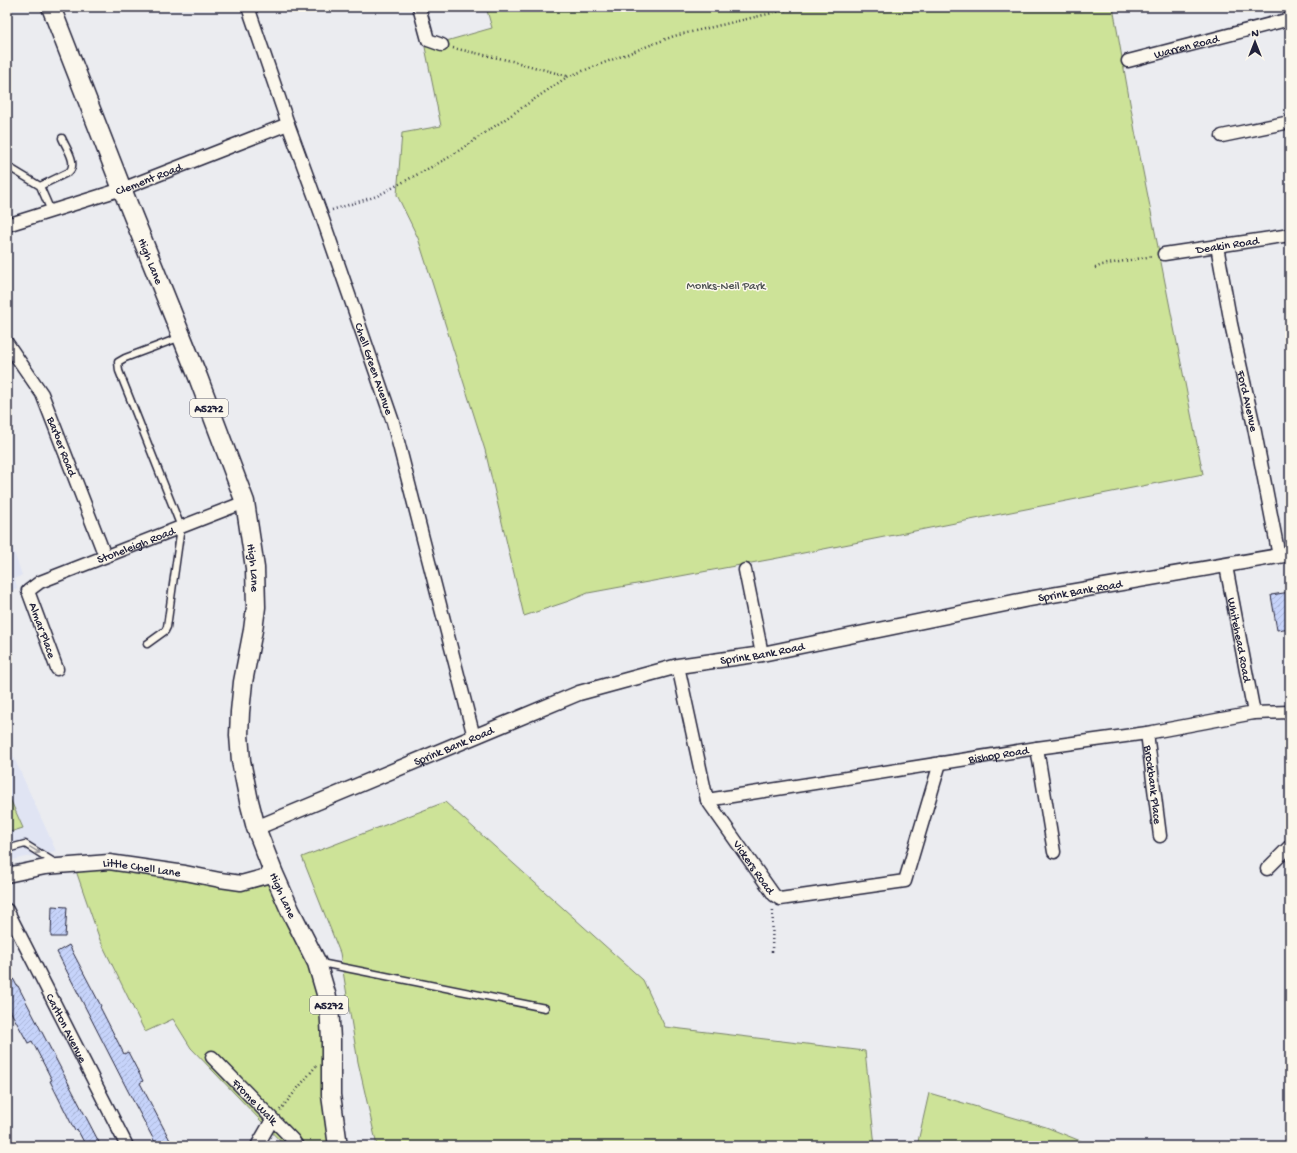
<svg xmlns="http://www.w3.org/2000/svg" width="1297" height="1153" viewBox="0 0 1297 1153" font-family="'Gochi Hand',sans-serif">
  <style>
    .built { fill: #e0e4f3 }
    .green { fill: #cde398; stroke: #78826a }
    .building { fill: url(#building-hatch); stroke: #22223b }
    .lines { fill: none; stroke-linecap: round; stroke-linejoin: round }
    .service-casing { stroke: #22223b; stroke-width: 9 }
    .minor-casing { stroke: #22223b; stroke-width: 15 }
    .tertiary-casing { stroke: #22223b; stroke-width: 17 }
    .primary-casing { stroke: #22223b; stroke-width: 21 }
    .path { stroke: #22223b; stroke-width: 2.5; stroke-dasharray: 1 3; stroke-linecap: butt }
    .service { stroke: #fbf7ec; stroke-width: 6 }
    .minor { stroke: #fbf7ec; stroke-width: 12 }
    .tertiary { stroke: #fbf7ec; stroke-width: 14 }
    .primary { stroke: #fbf7ec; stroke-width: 18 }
    .oneway { stroke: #99979c }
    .labels { text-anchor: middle; stroke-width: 3; stroke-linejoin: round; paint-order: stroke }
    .shield { fill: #fbf7ec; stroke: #636270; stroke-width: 1 }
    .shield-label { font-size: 11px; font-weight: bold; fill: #22223b }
    .street-label { font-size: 12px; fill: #22223b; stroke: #fbf7ec }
    .park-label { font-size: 12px; fill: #4d5252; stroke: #fbf7ec }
  </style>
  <defs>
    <pattern id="building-hatch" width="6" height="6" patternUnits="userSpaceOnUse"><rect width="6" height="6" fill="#c6d3fa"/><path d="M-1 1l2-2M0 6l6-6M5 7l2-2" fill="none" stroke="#aab5d7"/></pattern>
  </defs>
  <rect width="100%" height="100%" fill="#ebecf0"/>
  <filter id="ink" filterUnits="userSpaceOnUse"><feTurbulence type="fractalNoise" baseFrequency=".025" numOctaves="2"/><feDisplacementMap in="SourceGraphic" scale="8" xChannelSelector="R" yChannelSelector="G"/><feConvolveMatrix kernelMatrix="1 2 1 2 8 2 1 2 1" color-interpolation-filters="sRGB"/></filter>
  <g filter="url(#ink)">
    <!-- built -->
    <path class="built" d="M 7,532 L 22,575 L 15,579 L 17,588 L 7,592 Z
      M 7,742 L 56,851 L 7,861 Z"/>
    <!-- green -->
    <path class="green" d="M 486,7 L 1113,7 L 1135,131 L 1203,474 L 773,559 L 588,593 L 569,601 L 524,616 L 485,450 L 418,238 L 397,195 L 402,133 L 441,126 L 425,47 L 492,28 Z
      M 7,792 L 23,828 L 7,833 Z
      M 445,802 L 643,980 L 665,1027 L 865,1051 L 875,1146 L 377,1146 L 358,1062 L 340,953 L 302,857 Z
      M 74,865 L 220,880 L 274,874 L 317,963 L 339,1146 L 285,1146 L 191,1048 L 173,1019 L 145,1032 L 100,940 Z
      M 929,1093 L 1046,1127 L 1093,1146 L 917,1146 Z"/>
    <!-- building -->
    <path class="building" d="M 1290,592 L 1290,628 L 1277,630 L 1271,595 Z
      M 52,906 L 67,907 L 65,937 L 51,937 Z
      M 69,945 L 101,1006 L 100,1007 L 124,1054 L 128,1052 L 143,1081 L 140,1083 L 173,1146 L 157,1146 L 127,1089 L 57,952 Z
      M 7,967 L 17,986 L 18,986 L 101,1146 L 86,1146 L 77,1129 L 75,1131 L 50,1081 L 52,1080 L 32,1041 L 28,1043 L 13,1016 L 7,1004 Z"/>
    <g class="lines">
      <!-- service casing -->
      <g class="service-casing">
        <path id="service" d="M 7,166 L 40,186 L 51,211
          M 40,186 L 69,172 C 78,163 66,148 62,138
          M 147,644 L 165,631 L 167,627 L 181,527 L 119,371 L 118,362 L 125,358 L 181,337
          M 7,849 L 25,844 L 57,864
          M 321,963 L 545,1008"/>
      </g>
      <!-- minor casing -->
      <g class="minor-casing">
        <g id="minor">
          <path id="s1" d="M 248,7 L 288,124 L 321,214 L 393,422 L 474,737"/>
          <path d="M 419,7 L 428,40 L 442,45"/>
          <path id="s2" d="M 1128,61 L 1290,19"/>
          <path d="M 1222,136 L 1290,122"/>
          <path id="s3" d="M 7,225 L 122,189 L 288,124"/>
          <path id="s4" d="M 1217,246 L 1231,324 L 1253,422 L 1279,556"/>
          <path id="s5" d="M 1164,254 L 1290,235"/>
          <path id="s6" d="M 7,343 L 42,394 L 105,556"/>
          <path id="s7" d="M 1226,566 L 1254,713"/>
          <path d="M 745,570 L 762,654"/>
          <path id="s8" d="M 678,666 L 707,800 L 774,895 L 780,899 L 905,881 L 940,763"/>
          <path id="s9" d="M 57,669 L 28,591 L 40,582 L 245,502"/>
          <path id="s10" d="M 1147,733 L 1160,836"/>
          <path d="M 1037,748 L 1054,852"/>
          <path id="s11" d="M 707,800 L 1037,748 L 1147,733 L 1254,713 L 1290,712"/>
          <path d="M 1267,869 L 1290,846"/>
          <path id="s12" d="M 7,910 L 127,1146"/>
          <path id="s13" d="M 212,1057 L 293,1140 L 297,1146"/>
          <path d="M 257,1146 L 272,1120"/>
        </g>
      </g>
      <!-- tertiary casing -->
      <g class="tertiary-casing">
        <g id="tertiary">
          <path id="s14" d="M 256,828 L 579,693 L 678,666 L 762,654 L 1029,599 L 1290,554"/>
          <path id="s15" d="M 7,875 L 45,867 L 109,862 L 185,873 L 220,880 L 241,883 L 274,874"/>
        </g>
      </g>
      <!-- primary casing -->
      <g class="primary-casing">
        <g id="primary">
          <path id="s16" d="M 51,7 L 122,189 L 198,377 L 245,502 L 255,568 L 256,607 L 253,630 L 243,682 L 240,712 L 239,735 L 241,761 L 249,801 L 256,828 L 274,874 L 290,910 L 317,963 L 329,1004 L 331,1040 L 331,1095 L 338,1146"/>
        </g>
      </g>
      <!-- path -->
      <path class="path" d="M 453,48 L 512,61 L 567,76
        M 332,210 L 377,196 L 448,158 L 567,77 L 674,36 L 798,7
        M 1095,268 L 1102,265 L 1153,256
        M 772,952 L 773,908
        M 280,1110 L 316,1066"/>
      <!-- service -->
      <use href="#service" class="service"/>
      <!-- minor -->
      <use href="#minor" class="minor"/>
      <!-- tertiary -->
      <use href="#tertiary" class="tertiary"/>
      <!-- primary -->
      <use href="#primary" class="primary"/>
    </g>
    <!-- one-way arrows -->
    <defs><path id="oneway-shaft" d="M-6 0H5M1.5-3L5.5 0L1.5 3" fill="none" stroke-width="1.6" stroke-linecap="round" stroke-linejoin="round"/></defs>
    <use class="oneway" href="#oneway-shaft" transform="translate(35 850) rotate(31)"/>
  </g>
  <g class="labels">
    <!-- shield labels -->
    <g class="shield">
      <rect x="190" y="399" width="38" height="18" rx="3"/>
      <rect x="310" y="996" width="38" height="18" rx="3"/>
    </g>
    <g class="shield-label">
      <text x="209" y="412">A5272</text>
      <text x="329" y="1009">A5272</text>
    </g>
    <!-- street labels -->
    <g class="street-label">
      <text dy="4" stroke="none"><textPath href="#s2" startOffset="60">Warren Road</textPath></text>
      <text dy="4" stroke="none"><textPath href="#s3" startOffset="149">Clement Road</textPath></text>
      <text dy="4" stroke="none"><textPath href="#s5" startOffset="64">Deakin Road</textPath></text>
      <text dy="4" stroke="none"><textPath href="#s16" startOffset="273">High Lane</textPath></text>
      <text dy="4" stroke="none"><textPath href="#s1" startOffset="383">Chell Green Avenue</textPath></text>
      <text dy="4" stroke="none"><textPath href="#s4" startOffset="158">Ford Avenue</textPath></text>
      <text dy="4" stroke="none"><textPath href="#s6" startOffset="118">Barber Road</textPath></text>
      <text dy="4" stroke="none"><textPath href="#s9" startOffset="201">Stoneleigh Road</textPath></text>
      <text dy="4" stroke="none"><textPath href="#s16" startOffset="598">High Lane</textPath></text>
      <text dy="4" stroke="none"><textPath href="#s14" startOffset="862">Sprink Bank Road</textPath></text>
      <text transform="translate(43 630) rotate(70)" y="4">Almar Place</text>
      <text dy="4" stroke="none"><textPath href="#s7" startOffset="75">Whitehead Road</textPath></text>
      <text dy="4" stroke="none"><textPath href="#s14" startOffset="538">Sprink Bank Road</textPath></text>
      <text dy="4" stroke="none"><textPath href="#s14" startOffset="214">Sprink Bank Road</textPath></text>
      <text dy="4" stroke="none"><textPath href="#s11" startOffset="295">Bishop Road</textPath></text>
      <text dy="4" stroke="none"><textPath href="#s10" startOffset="52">Brockbank Place</textPath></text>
      <text dy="4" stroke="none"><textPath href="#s8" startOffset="219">Vickers Road</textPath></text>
      <text dy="4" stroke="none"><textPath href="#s15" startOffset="136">Little Chell Lane</textPath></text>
      <text dy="4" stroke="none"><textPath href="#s16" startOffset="934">High Lane</textPath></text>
      <text dy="4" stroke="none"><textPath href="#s12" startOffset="132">Carlton Avenue</textPath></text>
      <text dy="4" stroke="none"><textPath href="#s13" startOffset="62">Frome Walk</textPath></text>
    </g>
    <!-- park labels -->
    <g class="park-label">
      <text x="726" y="289">Monks-Neil Park</text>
    </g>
  </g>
  <!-- margin -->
  <rect width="1297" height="1153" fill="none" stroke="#fbf7ec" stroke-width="24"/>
  <rect x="12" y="12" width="1273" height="1129" fill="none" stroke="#22223b" stroke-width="1.5" filter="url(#ink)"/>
  <!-- north arrow -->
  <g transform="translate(1255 42)" stroke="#fbf7ec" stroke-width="3" paint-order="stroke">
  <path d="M0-3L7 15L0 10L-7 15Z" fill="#22223b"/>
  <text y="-6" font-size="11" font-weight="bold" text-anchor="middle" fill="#22223b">N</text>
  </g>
</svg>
